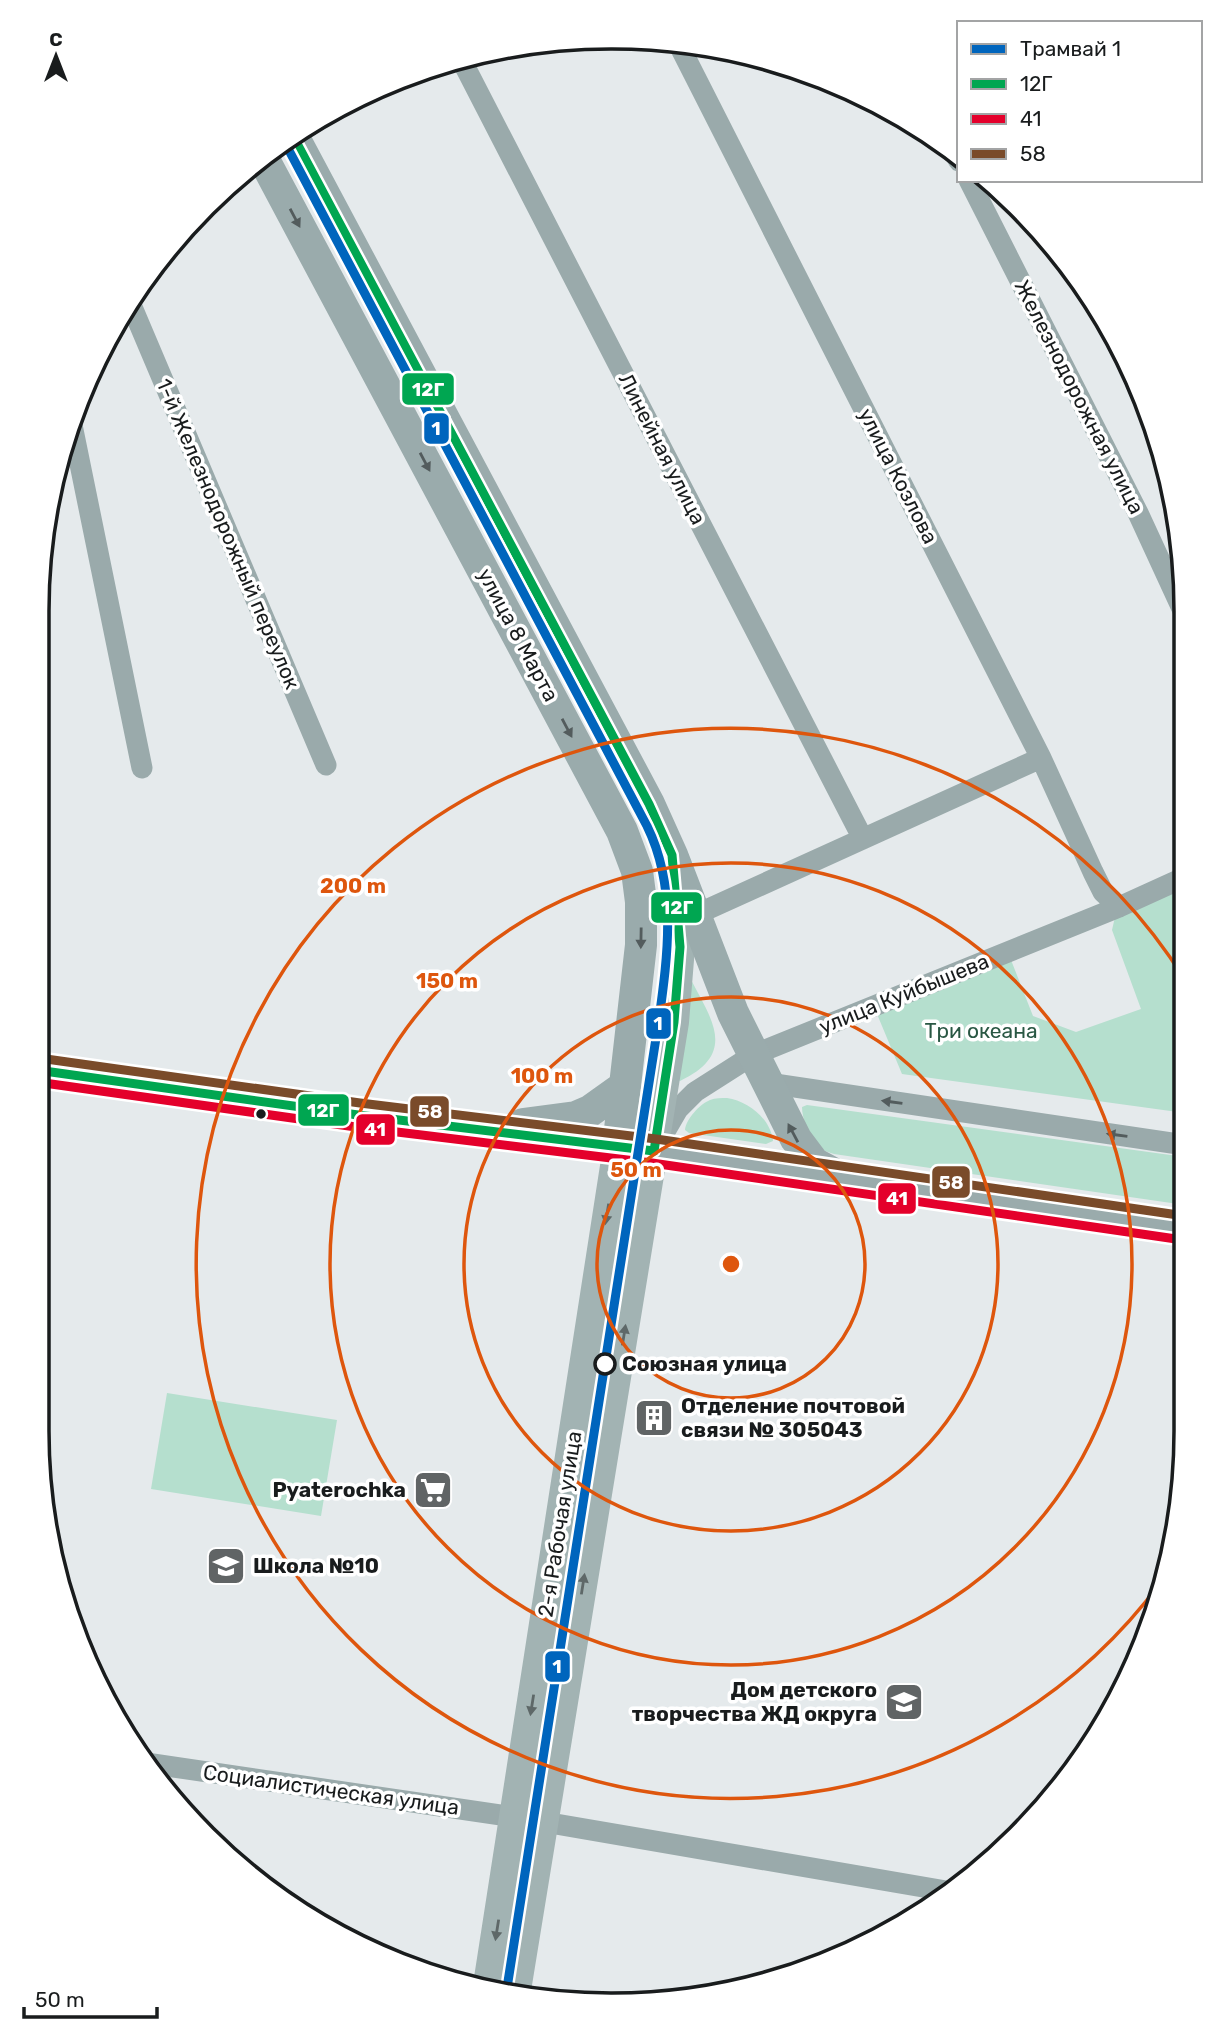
<svg xmlns="http://www.w3.org/2000/svg" width="1223" height="2042" viewBox="0 0 1223 2042" font-family="Rubik,sans-serif">
  <style>
    .green { fill: #b5dfce }
    .lines { fill: none; stroke-linecap: round; stroke-linejoin: round }
    .street { stroke: #9aaaab; stroke-width: 21 }
    .secondary { stroke: #a2b3b3; stroke-width: 30 }
    .primary { stroke: #9aabac; stroke-width: 32 }
    .bus-1-casing { stroke: #fff; stroke-width: 14 }
    .bus-2-casing { stroke: #fff; stroke-width: 14 }
    .bus-3-casing { stroke: #fff; stroke-width: 14 }
    .bus-1 { stroke: #00a651; stroke-width: 9 }
    .bus-2 { stroke: #e4002b; stroke-width: 9 }
    .bus-3 { stroke: #7a4b2a; stroke-width: 9 }
    .tram-1-casing { stroke: #fff; stroke-width: 14 }
    .tram-1 { stroke: #0065bd; stroke-width: 9 }
    .oneway { fill: #535c5d }
    .oneway2 { fill: #5e6868 }
    .ring { fill: none; stroke: #de560d; stroke-width: 3.5 }
    .bus-dot { fill: #191c1d; stroke: #fff; stroke-width: 2.5 }
    .stop-dot { fill: #fff; stroke: #191c1d; stroke-width: 3.5 }
    .labels { text-anchor: middle; stroke-width: 7; stroke-linejoin: round; paint-order: stroke }
    .street-label { font-size: 21px; fill: #191c1d; stroke: #fff }
    .park-label { font-size: 21px; fill: #295743; stroke: #fff }
    .stop-label { font-size: 21px; font-weight: bold; fill: #191c1d; stroke: #fff; text-anchor: start }
    .poi-label { font-size: 21px; font-weight: bold; fill: #191c1d; stroke: #fff; text-anchor: start }
    .rim { fill: none; stroke: #191c1d; stroke-width: 3.5 }
    .centre { fill: #de560d; stroke: #fff; stroke-width: 3.5 }
    .ring-label { font-size: 21px; text-anchor: middle; font-weight: bold; fill: #de560d; stroke: #fff; stroke-width: 7; stroke-linejoin: round; paint-order: stroke }
    .line-badge { stroke: #fff; stroke-width: 2.5 }
    .badge-label { font-size: 19px; text-anchor: middle; font-weight: bold; fill: #fff }
  </style>
  <rect width="100%" height="100%" fill="#e5eaec"/>
  <!-- green -->
  <path class="green" d="M 1185,886 L 1185,1113 L 902,1074 L 877,1014 L 1011,960 L 1033,1016 L 1076,1032 L 1141,1009 L 1112,930 L 1115,917 Z
    M 689,976 C 711,1019 739,1053 680,1081 L 673,1078 Z
    M 727,1098 C 748,1101 771,1119 773,1141 L 766,1144 L 689,1133 L 685,1130 C 686,1119 700,1104 710,1100 C 715,1098 722,1098 727,1098 Z
    M 807,1105 L 1185,1157 L 1185,1205 L 834,1154 C 828,1152 821,1150 818,1146 C 809,1136 802,1119 802,1107 Z
    M 167,1393 L 337,1420 L 321,1516 L 151,1489 Z"/>
  <g class="lines">
    <!-- street -->
    <path class="street" d="M 678,43 L 1041,758 L 1093,872 L 1103,892 L 1119,907
      M 461,59 L 863,839
      M 956,156 L 959,161
      M 969,180 L 1138,513 L 1185,615
      M 128,305 L 132,307 L 326,765
      M 71,420 L 142,768
      M 695,915 L 1041,758
      M 768,1083 L 1185,1145
      M 660,1140 L 678,1109 L 695,1092 L 753,1055 L 1119,907 L 1185,877
      M 146,1763 L 515,1817 L 952,1892"/>
    <!-- secondary -->
    <path class="secondary" d="M 488,1985 L 618,1147
      M 516,1990 L 674,1022 L 680,947 L 674,876"/>
    <!-- primary -->
    <path class="primary" d="M 292,134 L 649,804 L 672,855 L 733,1013 L 796,1139 L 814,1163 L 842,1178
      M 263,158 L 622,831 L 637,871 L 641,902 L 641,945 L 618,1147
      M 37,1070 L 358,1115 L 654,1151 L 1185,1228
      M 523,1124 L 576,1117 L 590,1111 L 625,1086"/>
    <!-- bus-1 casing -->
    <g class="bus-1-casing">
      <path id="bus-1" d="M 37,1070 L 358,1115 L 654,1151 L 674,1022 L 680,947 L 672,855 L 649,804 L 292,134"/>
    </g>
    <!-- bus-2 casing -->
    <g class="bus-2-casing">
      <path id="bus-2" d="M 37,1082 L 356,1127 L 652,1163 L 1183,1240"/>
    </g>
    <!-- bus-3 casing -->
    <g class="bus-3-casing">
      <path id="bus-3" d="M 39,1058 L 360,1103 L 656,1139 L 1185,1216"/>
    </g>
    <!-- bus-1 -->
    <use href="#bus-1" class="bus-1"/>
    <!-- bus-2 -->
    <use href="#bus-2" class="bus-2"/>
    <!-- bus-3 -->
    <use href="#bus-3" class="bus-3"/>
    <!-- tram-1 casing -->
    <g class="tram-1-casing">
      <path id="tram-1" d="M 284,141 L 647,826 C 677,887 668,954 659,1019 L 507,1988"/>
    </g>
    <!-- tram-1 -->
    <use href="#tram-1" class="tram-1"/>
  </g>
  <!-- one-way arrows -->
  <defs><path id="oneway-solid" d="M-6-.8H1V-3.2L6.5 0L1 3.2V.8H-6Z" transform="scale(1.75)"/></defs>
  <g class="oneway">
    <use href="#oneway-solid" transform="translate(295 218) rotate(62)"/>
    <use href="#oneway-solid" transform="translate(425 462) rotate(62)"/>
    <use href="#oneway-solid" transform="translate(567 728) rotate(62)"/>
    <use href="#oneway-solid" transform="translate(641 938) rotate(91)"/>
    <use href="#oneway-solid" transform="translate(892 1102) rotate(-172)"/>
    <use href="#oneway-solid" transform="translate(793 1133) rotate(-118)"/>
    <use href="#oneway-solid" transform="translate(1117 1135) rotate(-172)"/>
  </g>
  <g class="oneway2">
    <use href="#oneway-solid" transform="translate(607 1214) rotate(99)"/>
    <use href="#oneway-solid" transform="translate(624 1335) rotate(-81)"/>
    <use href="#oneway-solid" transform="translate(583 1584) rotate(-81)"/>
    <use href="#oneway-solid" transform="translate(532 1705) rotate(99)"/>
    <use href="#oneway-solid" transform="translate(497 1930) rotate(99)"/>
  </g>
  <!-- distance rings -->
  <g class="ring">
    <circle cx="731" cy="1264" r="134"/>
    <circle cx="731" cy="1264" r="267"/>
    <circle cx="731" cy="1264" r="401"/>
    <path d="M1161 1582A535 535 0 1 1 1185 980"/>
  </g>
  <!-- icons -->
  <defs>
    <g id="building-square" transform="scale(2.0125)"><rect x="-9" y="-9" width="18" height="18" rx="4" fill="#606465" stroke="#fff"/><path d="M-4-6H4V6H1V3H-1V6H-4ZM-2.5-4.3h1.7v1.8h-1.7ZM.8-4.3h1.7v1.8H.8ZM-2.5-1h1.7V.8h-1.7ZM.8-1h1.7V.8H.8Z" fill="#fff"/></g>
    <g id="supermarket-square" transform="scale(2.0125)"><rect x="-9" y="-9" width="18" height="18" rx="4" fill="#606465" stroke="#fff"/><path d="M-6-5.5h2.5l.6 2H6L4.5 2H-2.5L-4.4-4H-6ZM-1.5 3.2a1.3 1.3 0 1 0 .1 0ZM3 3.2a1.3 1.3 0 1 0 .1 0Z" fill="#fff"/></g>
    <g id="school-square" transform="scale(2.0125)"><rect x="-9" y="-9" width="18" height="18" rx="4" fill="#606465" stroke="#fff"/><path d="M0-5L7-2L0 1L-7-2ZM-4 1L0 2.5L4 1V4Q0 6-4 4Z" fill="#fff"/></g>
  </defs>
  <g fill-rule="evenodd">
    <use href="#building-square" x="654" y="1418"/>
    <use href="#supermarket-square" x="433" y="1490"/>
    <use href="#school-square" x="226" y="1566"/>
    <use href="#school-square" x="904" y="1702"/>
  </g>
  <!-- markers -->
  <circle class="bus-dot" cx="261" cy="1114" r="6"/>
  <circle class="stop-dot" cx="605" cy="1364" r="10"/>
  <g class="labels">
    <!-- street labels -->
    <g class="street-label">
      <text transform="translate(1079 397) rotate(63)" y="7">Железнодорожная улица</text>
      <text transform="translate(662 449) rotate(63)" y="7">Линейная улица</text>
      <text transform="translate(898 476) rotate(63)" y="7">улица Козлова</text>
      <text transform="translate(228 534) rotate(67)" y="7">1-й Железнодорожный переулок</text>
      <text transform="translate(518 635) rotate(62)" y="7">улица 8 Марта</text>
      <text transform="translate(904 994) rotate(-22)" y="7">улица Куйбышева</text>
      <text transform="translate(560 1524) rotate(-81)" y="7">2-я Рабочая улица</text>
      <text transform="translate(331 1790) rotate(8)" y="7">Социалистическая улица</text>
    </g>
    <!-- park labels -->
    <g class="park-label">
      <text x="981" y="1038">Три океана</text>
    </g>
    <!-- stop labels -->
    <g class="stop-label">
      <text x="622" y="1371">Союзная улица</text>
    </g>
    <!-- poi labels -->
    <g class="poi-label">
      <text x="681" y="1413">Отделение почтовой<tspan x="681" dy="24">связи № 305043</tspan></text>
      <text x="406" y="1497" text-anchor="end">Pyaterochka</text>
      <text x="253" y="1573">Школа №10</text>
      <text x="877" y="1697" text-anchor="end">Дом детского<tspan x="877" dy="24">творчества ЖД округа</tspan></text>
    </g>
  </g>
  <!-- crop -->
  <path d="M0 0H1223V2042H0ZM611 49H612A562 562 0 0 1 1174 611V1431A562 562 0 0 1 612 1993H611A562 562 0 0 1 49 1431V611A562 562 0 0 1 611 49Z" fill="#fff" fill-rule="evenodd"/>
  <path class="rim" d="M611 49H612A562 562 0 0 1 1174 611V1431A562 562 0 0 1 612 1993H611A562 562 0 0 1 49 1431V611A562 562 0 0 1 611 49Z"/>
  <circle cx="731" cy="1264" r="10" class="centre"/>
  <g class="ring-label">
    <text x="353" y="893">200 m</text>
    <text x="447" y="988">150 m</text>
    <text x="542" y="1083">100 m</text>
    <text x="636" y="1177">50 m</text>
  </g>
  <g class="line-badge">
    <rect x="401" y="372" width="54" height="34" rx="7" fill="#00a651"/>
    <rect x="423" y="412" width="27" height="33" rx="7" fill="#0065bd"/>
    <rect x="650" y="891" width="53" height="33" rx="7" fill="#00a651"/>
    <rect x="645" y="1007" width="27" height="33" rx="7" fill="#0065bd"/>
    <rect x="297" y="1093" width="53" height="34" rx="7" fill="#00a651"/>
    <rect x="409" y="1095" width="41" height="33" rx="7" fill="#7a4b2a"/>
    <rect x="355" y="1113" width="41" height="33" rx="7" fill="#e4002b"/>
    <rect x="931" y="1165" width="40" height="34" rx="7" fill="#7a4b2a"/>
    <rect x="877" y="1182" width="40" height="33" rx="7" fill="#e4002b"/>
    <rect x="544" y="1650" width="27" height="33" rx="7" fill="#0065bd"/>
  </g>
  <g class="badge-label">
    <text x="428" y="396">12Г</text>
    <text x="436" y="435">1</text>
    <text x="677" y="914">12Г</text>
    <text x="658" y="1030">1</text>
    <text x="323" y="1117">12Г</text>
    <text x="430" y="1118">58</text>
    <text x="375" y="1136">41</text>
    <text x="951" y="1189">58</text>
    <text x="897" y="1205">41</text>
    <text x="557" y="1673">1</text>
  </g>
  <!-- legend -->
  <rect x="957" y="21" width="245" height="161" fill="#ffffff" stroke="#a3a4a5" stroke-width="2"/>
  <rect x="971" y="44" width="35" height="10" fill="#0065bd" stroke="#a3a4a5" stroke-width="2"/>
  <text x="1020" y="56" font-size="21" fill="#191c1d">Трамвай 1</text>
  <rect x="971" y="79" width="35" height="10" fill="#00a651" stroke="#a3a4a5" stroke-width="2"/>
  <text x="1020" y="91" font-size="21" fill="#191c1d">12Г</text>
  <rect x="971" y="114" width="35" height="10" fill="#e4002b" stroke="#a3a4a5" stroke-width="2"/>
  <text x="1020" y="126" font-size="21" fill="#191c1d">41</text>
  <rect x="971" y="149" width="35" height="10" fill="#7a4b2a" stroke="#a3a4a5" stroke-width="2"/>
  <text x="1020" y="161" font-size="21" fill="#191c1d">58</text>
  <!-- north arrow -->
  <g transform="translate(56 56)" stroke="#ffffff" stroke-width="5" paint-order="stroke">
  <path d="M0-5L12 26L0 18L-12 26Z" fill="#191c1d"/>
  <text y="-10" font-size="19" font-weight="bold" text-anchor="middle" fill="#191c1d">С</text>
  </g>
  <!-- scale -->
  <path d="M24 2007v10h133v-10" fill="none" stroke="#191c1d" stroke-width="3.5"/>
  <text x="35" y="2007" font-size="21" fill="#191c1d" stroke="#ffffff" stroke-width="5" paint-order="stroke">50 m</text>
</svg>
